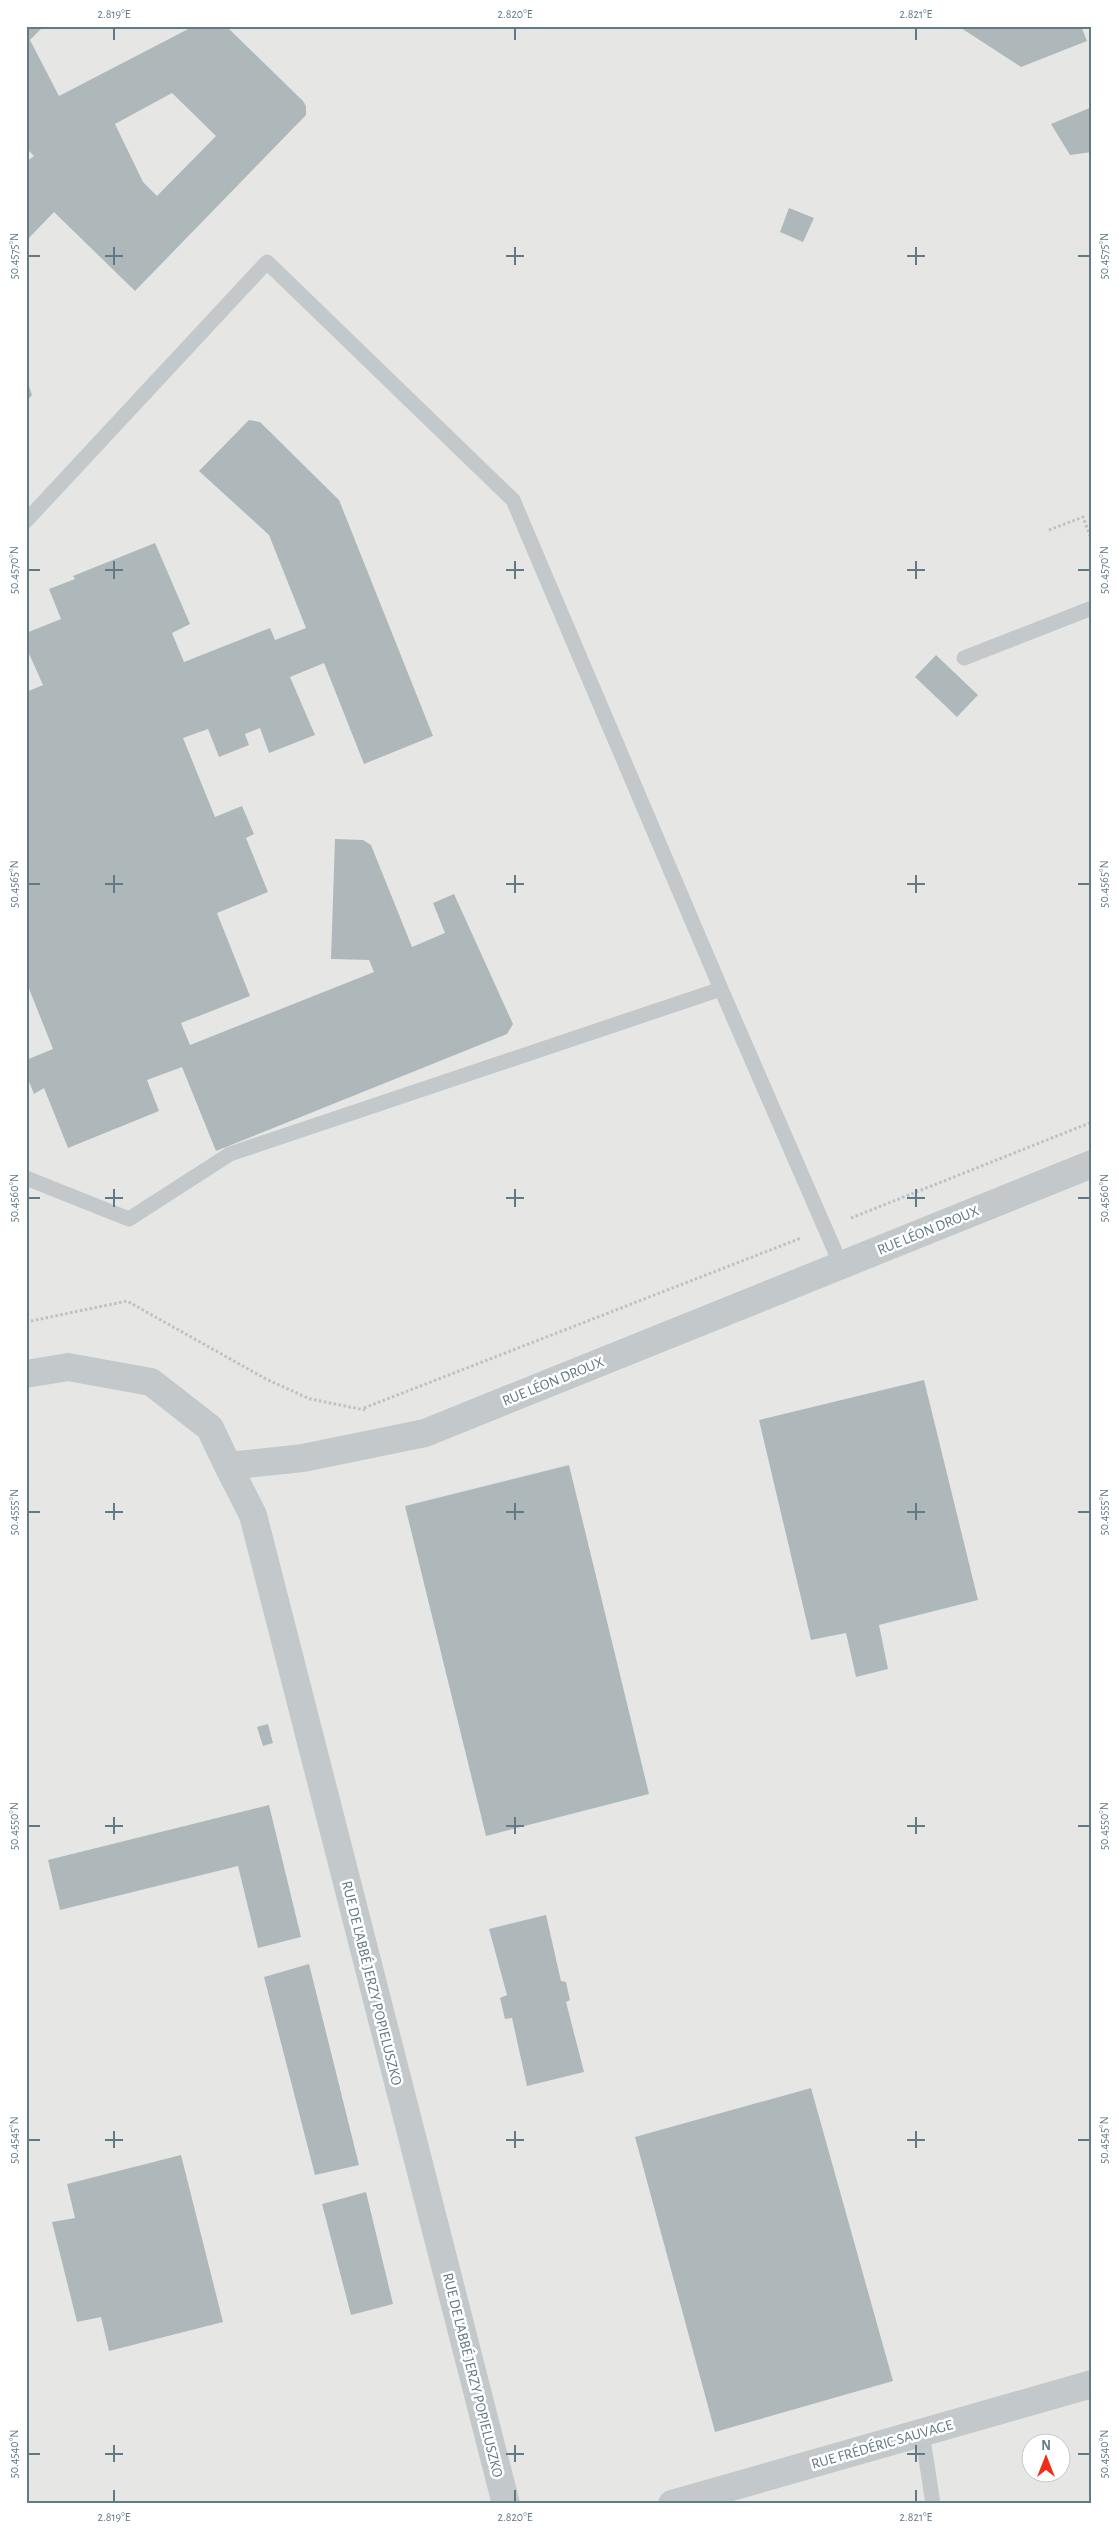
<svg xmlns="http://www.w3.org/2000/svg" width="1118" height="2530" viewBox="0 0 1118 2530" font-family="'Alegreya Sans',sans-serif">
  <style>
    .built { fill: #e6e7e5; fill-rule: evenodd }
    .building { fill: #aeb8bb; fill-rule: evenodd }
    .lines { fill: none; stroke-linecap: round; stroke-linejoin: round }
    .path { stroke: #bec1c3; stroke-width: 3; stroke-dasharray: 2.5 2.5; stroke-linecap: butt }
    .lane { stroke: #c3c8ca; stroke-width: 15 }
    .street { stroke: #c3c8ca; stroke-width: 28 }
    .ticks { fill: none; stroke: #627a85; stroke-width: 2 }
    .labels { text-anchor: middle; stroke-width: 5; stroke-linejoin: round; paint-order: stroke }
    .street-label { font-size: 15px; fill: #627a85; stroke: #fff }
    .neatline { fill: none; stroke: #627a85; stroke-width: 2 }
    .ticks-label { font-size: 12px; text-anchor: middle; fill: #627a85 }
  </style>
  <rect width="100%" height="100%" fill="#f6f5f1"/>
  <!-- built -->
  <path class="built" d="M 26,26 L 1092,26 L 1092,2504 L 26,2504 ZM 1030,2442 L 1060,2442 L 1060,2472 L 1030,2472 Z"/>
  <!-- building -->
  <path class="building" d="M 26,26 L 44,26 L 30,40 L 59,96 L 194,26 L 226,26 L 303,101 L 306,106 L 306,115 L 135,291 L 54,212 L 26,241 L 26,162 L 34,156 L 26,148 ZM 172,93 L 216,136 L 157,196 L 143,182 L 115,124 Z
    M 958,26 L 1081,26 L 1087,41 L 1021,67 Z
    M 1092,107 L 1092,152 L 1070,155 L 1051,124 Z
    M 789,208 L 814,218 L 803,242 L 780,232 Z
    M 26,377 L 32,395 L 26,402 Z
    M 249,420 L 260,422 L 339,500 L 433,736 L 364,764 L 324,663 L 290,677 L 315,735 L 269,753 L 260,728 L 245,734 L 249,745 L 219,757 L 208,729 L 183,738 L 215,817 L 242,806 L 254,834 L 246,838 L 268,892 L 217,913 L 250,996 L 181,1023 L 190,1045 L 374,972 L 369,960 L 331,959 L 335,839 L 363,840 L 371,845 L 412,947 L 445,933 L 433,903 L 454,894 L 513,1024 L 507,1034 L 216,1151 L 182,1067 L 147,1080 L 159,1111 L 68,1148 L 44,1088 L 34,1094 L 26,1074 L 26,1060 L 53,1049 L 26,981 L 26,692 L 43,685 L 26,647 L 26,633 L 61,619 L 49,589 L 75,579 L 73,576 L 155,543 L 190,624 L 172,633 L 184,662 L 270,628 L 275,640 L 306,628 L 269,535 L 199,471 Z
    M 936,655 L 978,695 L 957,717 L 915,677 Z
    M 924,1380 L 978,1600 L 879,1625 L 888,1669 L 856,1677 L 846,1633 L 811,1640 L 759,1420 Z
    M 569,1465 L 649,1794 L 486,1836 L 405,1506 Z
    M 268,1724 L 273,1743 L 263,1746 L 257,1727 Z
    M 269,1805 L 301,1937 L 258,1948 L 238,1866 L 60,1910 L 48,1860 Z
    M 546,1915 L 561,1981 L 566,1982 L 570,2000 L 566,2002 L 584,2072 L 527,2086 L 512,2018 L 505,2019 L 500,1998 L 507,1995 L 489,1929 Z
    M 309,1964 L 359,2165 L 315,2175 L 264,1977 Z
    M 811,2088 L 893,2381 L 715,2432 L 635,2137 Z
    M 181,2155 L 223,2322 L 109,2351 L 101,2317 L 77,2322 L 52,2222 L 75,2218 L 67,2184 Z
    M 366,2192 L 393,2304 L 351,2315 L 322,2204 Z"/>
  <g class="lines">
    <!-- path -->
    <path class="path" d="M 1049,530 L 1083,517 L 1092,541
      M 851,1218 L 1092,1122
      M 26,1322 L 127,1301 L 266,1379 L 310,1399 L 365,1410
      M 364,1408 L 801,1238"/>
    <!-- lane -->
    <path class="lane" d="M 26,521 L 267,262 L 513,500 L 721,989 L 230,1154 L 129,1219 L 26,1178
      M 964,658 L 1092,608
      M 721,989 L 841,1265
      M 922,2432 L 933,2504"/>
    <!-- street -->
    <path class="street" d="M 26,1374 L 68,1367 L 151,1382 L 210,1428 L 228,1466 L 303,1458 L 425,1433 L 1092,1164
      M 228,1466 L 253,1515 L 506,2504
      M 672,2504 L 1092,2384"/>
  </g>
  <!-- ticks -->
  <path class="ticks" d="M 114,28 L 114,40M 515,28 L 515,40M 916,28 L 916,40M 114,247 L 114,265M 515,247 L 515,265M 916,247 L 916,265M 28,256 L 40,256M 105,256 L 123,256M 506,256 L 524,256M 907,256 L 925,256M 1078,256 L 1090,256M 114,561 L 114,579M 515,561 L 515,579M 916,561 L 916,579M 28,570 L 40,570M 105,570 L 123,570M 506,570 L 524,570M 907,570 L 925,570M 1078,570 L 1090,570M 114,875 L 114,893M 515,875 L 515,893M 916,875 L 916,893M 28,884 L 40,884M 105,884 L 123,884M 506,884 L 524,884M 907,884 L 925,884M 1078,884 L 1090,884M 114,1189 L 114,1207M 515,1189 L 515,1207M 916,1189 L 916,1207M 28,1198 L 40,1198M 105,1198 L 123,1198M 506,1198 L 524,1198M 907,1198 L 925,1198M 1078,1198 L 1090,1198M 114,1503 L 114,1520M 515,1503 L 515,1520M 916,1503 L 916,1520M 28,1512 L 40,1512M 105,1512 L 123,1512M 506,1512 L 524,1512M 907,1512 L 925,1512M 1078,1512 L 1090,1512M 114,1817 L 114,1834M 515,1817 L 515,1834M 916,1817 L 916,1834M 28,1826 L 40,1826M 105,1826 L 123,1826M 506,1826 L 524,1826M 907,1826 L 925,1826M 1078,1826 L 1090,1826M 114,2131 L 114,2148M 515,2131 L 515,2148M 916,2131 L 916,2148M 28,2140 L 40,2140M 105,2140 L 123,2140M 506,2140 L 524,2140M 907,2140 L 925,2140M 1078,2140 L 1090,2140M 114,2445 L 114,2462M 515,2445 L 515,2462M 916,2445 L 916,2462M 28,2454 L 40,2454M 105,2454 L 123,2454M 506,2454 L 524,2454M 907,2454 L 925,2454M 1078,2454 L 1090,2454M 114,2490 L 114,2502M 515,2490 L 515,2502M 916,2490 L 916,2502"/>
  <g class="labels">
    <!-- street labels -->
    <g class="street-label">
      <text transform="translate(928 1230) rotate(-22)" y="5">RUE LÉON DROUX</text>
      <text transform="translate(553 1381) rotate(-22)" y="5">RUE LÉON DROUX</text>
      <text transform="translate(372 1983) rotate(76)" y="5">RUE DE L'ABBÉ JERZY POPIELUSZKO</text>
      <text transform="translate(473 2375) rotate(76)" y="5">RUE DE L'ABBÉ JERZY POPIELUSZKO</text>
      <text transform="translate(882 2444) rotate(-16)" y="5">RUE FRÉDÉRIC SAUVAGE</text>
    </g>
  </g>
  <!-- border -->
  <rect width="1118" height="2530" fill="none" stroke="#ffffff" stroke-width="55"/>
  <!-- north arrow -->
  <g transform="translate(1046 2458)"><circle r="24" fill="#ffffff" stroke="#c0cace"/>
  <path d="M0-4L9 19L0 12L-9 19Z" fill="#f02d17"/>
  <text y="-8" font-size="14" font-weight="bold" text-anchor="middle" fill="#627a85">N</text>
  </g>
  <rect x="28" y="28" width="1062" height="2474" class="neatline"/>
  <g class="ticks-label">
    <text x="114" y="18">2.819°E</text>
    <text x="515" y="18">2.820°E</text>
    <text x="916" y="18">2.821°E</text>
    <text transform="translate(14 256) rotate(-90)" y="4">50.4575°N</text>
    <text transform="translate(1104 256) rotate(-90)" y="4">50.4575°N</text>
    <text transform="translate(14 570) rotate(-90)" y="4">50.4570°N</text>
    <text transform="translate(1104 570) rotate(-90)" y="4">50.4570°N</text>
    <text transform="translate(14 884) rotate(-90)" y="4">50.4565°N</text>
    <text transform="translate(1104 884) rotate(-90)" y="4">50.4565°N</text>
    <text transform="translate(14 1198) rotate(-90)" y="4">50.4560°N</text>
    <text transform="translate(1104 1198) rotate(-90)" y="4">50.4560°N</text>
    <text transform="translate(14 1512) rotate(-90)" y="4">50.4555°N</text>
    <text transform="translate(1104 1512) rotate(-90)" y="4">50.4555°N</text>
    <text transform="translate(14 1826) rotate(-90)" y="4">50.4550°N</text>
    <text transform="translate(1104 1826) rotate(-90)" y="4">50.4550°N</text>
    <text transform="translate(14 2140) rotate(-90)" y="4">50.4545°N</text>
    <text transform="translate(1104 2140) rotate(-90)" y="4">50.4545°N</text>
    <text transform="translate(14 2454) rotate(-90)" y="4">50.4540°N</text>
    <text transform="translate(1104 2454) rotate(-90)" y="4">50.4540°N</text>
    <text x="114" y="2521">2.819°E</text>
    <text x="515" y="2521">2.820°E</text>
    <text x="916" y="2521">2.821°E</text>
  </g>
</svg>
